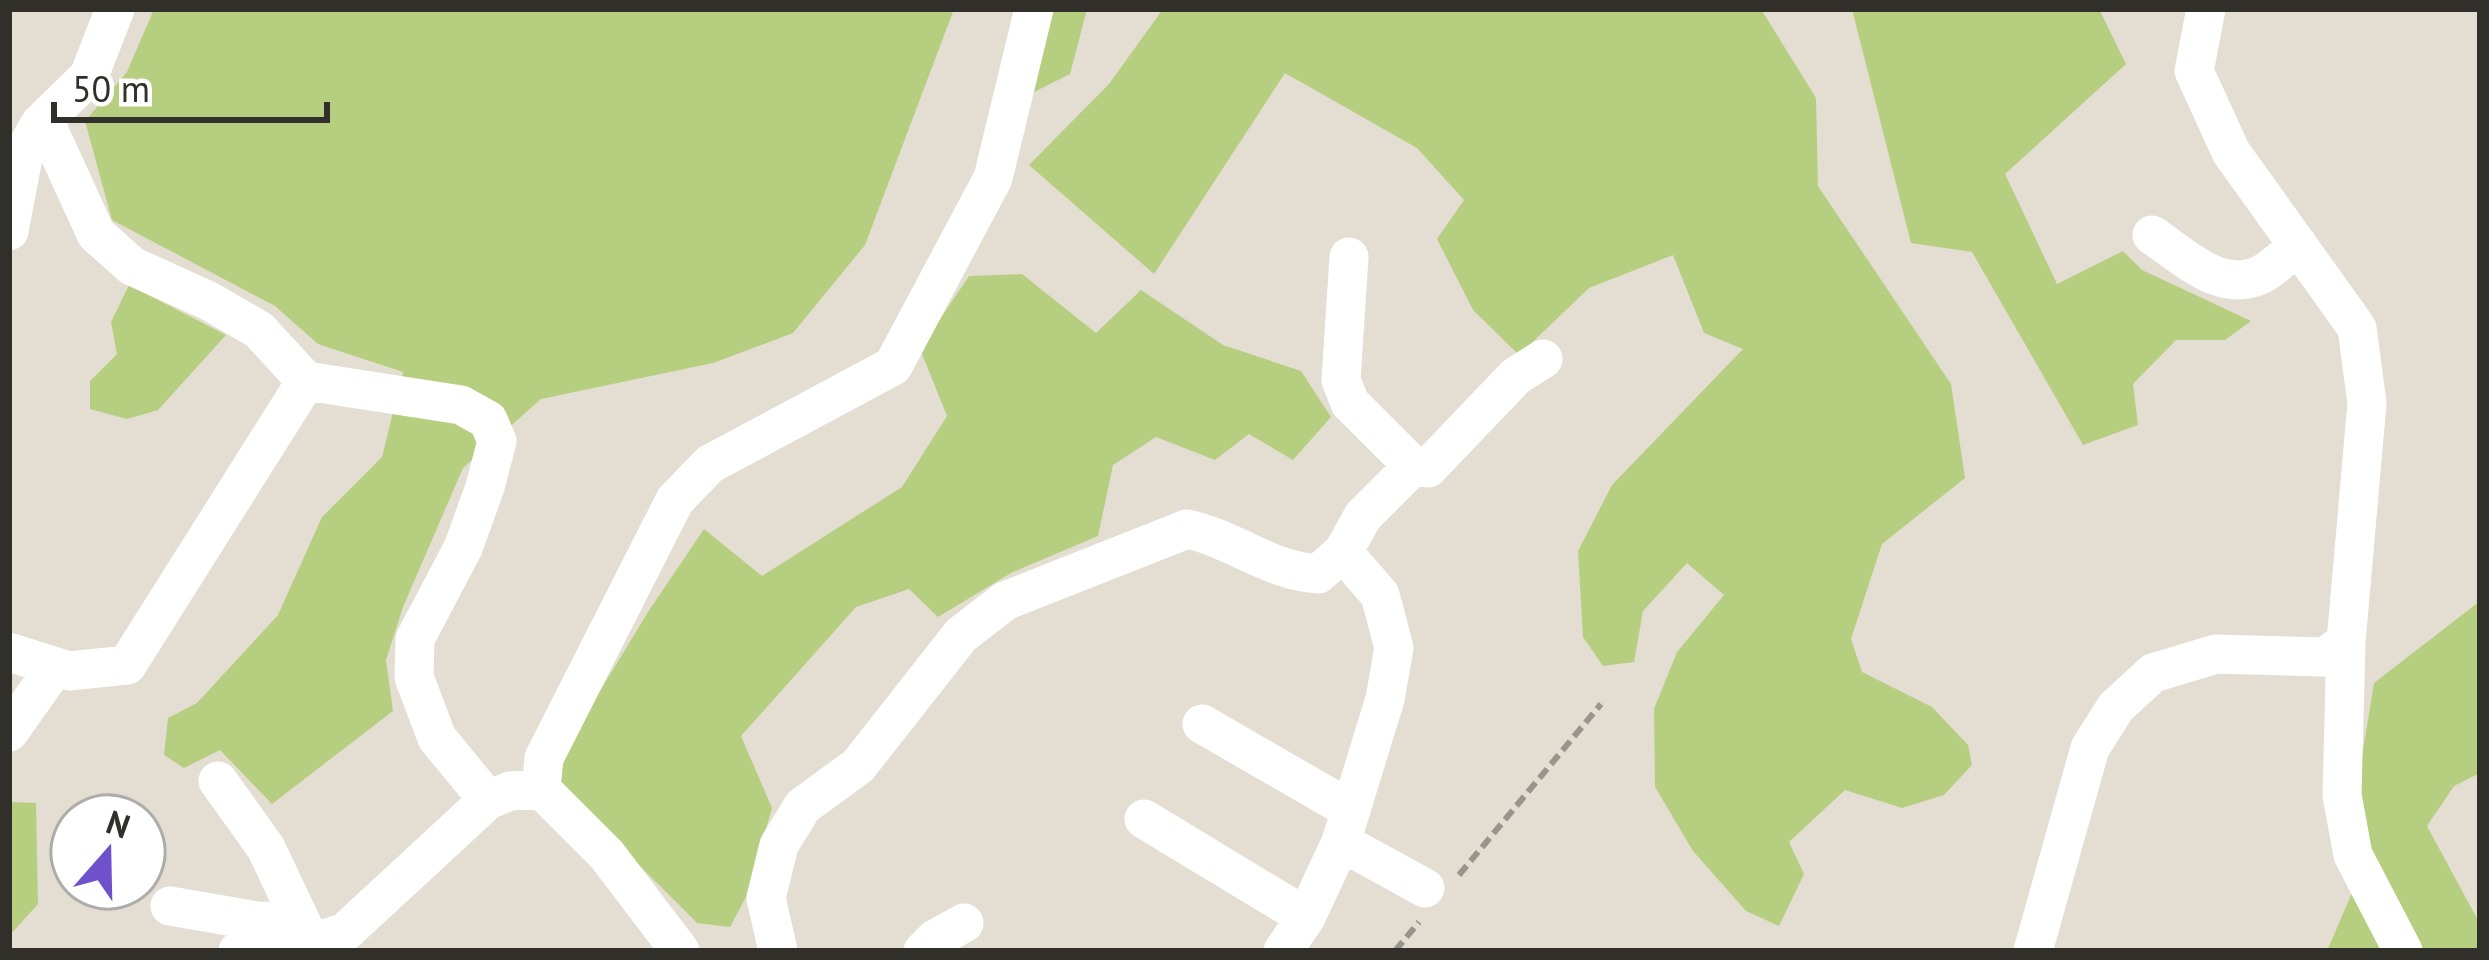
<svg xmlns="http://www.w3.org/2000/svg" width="2489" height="960" viewBox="0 0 2489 960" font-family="'PT Sans',sans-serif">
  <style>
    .green { fill: #b6ce7f }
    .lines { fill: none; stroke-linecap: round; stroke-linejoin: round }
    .path { stroke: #99958c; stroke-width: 6; stroke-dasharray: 12 6; stroke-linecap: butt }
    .street { stroke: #fff; stroke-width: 39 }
  </style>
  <rect width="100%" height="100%" fill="#e4ded2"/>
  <!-- green -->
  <path class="green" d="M 154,9 L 954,9 L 865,245 L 793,333 L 713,363 L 541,399 L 463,468 L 403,607 L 386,660 L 393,711 L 272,804 L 220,750 L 184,768 L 164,755 L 168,718 L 197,703 L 278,615 L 322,517 L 382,457 L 403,372 L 318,344 L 275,306 L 112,220 L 85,121 L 127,72 Z
    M 1052,9 L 1087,9 L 1070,74 L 1032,93 Z
    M 1163,9 L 1761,9 L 1816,98 L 1818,186 L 1951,384 L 1965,478 L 1882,544 L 1851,639 L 1862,672 L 1932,707 L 1968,745 L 1972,765 L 1944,795 L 1902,808 L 1845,790 L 1789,842 L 1804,874 L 1779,926 L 1746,911 L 1693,851 L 1655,787 L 1654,709 L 1677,652 L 1724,595 L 1687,563 L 1643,611 L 1634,662 L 1603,666 L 1583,637 L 1578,551 L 1612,485 L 1743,349 L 1704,333 L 1673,255 L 1589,288 L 1519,355 L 1473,310 L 1437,239 L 1464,200 L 1417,148 L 1285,73 L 1154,274 L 1029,165 L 1109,84 Z
    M 1852,9 L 2099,9 L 2126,64 L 2005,174 L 2057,284 L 2123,251 L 2142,270 L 2251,321 L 2225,340 L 2176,340 L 2133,384 L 2138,425 L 2083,445 L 1972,252 L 1911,243 Z
    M 1022,274 L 1096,333 L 1141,290 L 1223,345 L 1301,371 L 1331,417 L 1293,460 L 1249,434 L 1215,460 L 1156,437 L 1113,465 L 1098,536 L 1011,573 L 938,617 L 909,589 L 856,607 L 741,736 L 772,808 L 746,897 L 730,927 L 697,923 L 559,785 L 566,747 L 648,612 L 704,529 L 762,576 L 902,487 L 947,416 L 920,349 L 969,276 Z
    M 129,285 L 226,335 L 158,410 L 127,419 L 90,409 L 90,381 L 117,354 L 111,322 Z
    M 2480,601 L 2480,773 L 2454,786 L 2427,826 L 2480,924 L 2480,951 L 2327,951 L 2369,853 L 2357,787 L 2374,683 Z
    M 9,802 L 36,803 L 38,904 L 9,936 Z"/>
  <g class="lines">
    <!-- path -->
    <path class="path" d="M 1459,875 L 1601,704
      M 1395,951 L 1419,922"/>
    <!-- street -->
    <path class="street" d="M 44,120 L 96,234 L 132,266 L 209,301 L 259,330 L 306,381 L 461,405 L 488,420 L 497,441 L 485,487 L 463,548 L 415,639 L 414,677 L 437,738 L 488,800
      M 9,231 L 24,152 L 40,124 L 89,76 L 115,9
      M 2152,235 C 2183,256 2219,292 2258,276 C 2272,270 2286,255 2298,245
      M 1413,466 L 1428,468 L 1516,376 L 1543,359
      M 2346,642 L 2342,795 L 2353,855 L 2403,951
      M 9,652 L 69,671 L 127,665 L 306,381
      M 1202,724 L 1351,810
      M 9,732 L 55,667
      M 218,781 L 266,848 L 311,943
      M 541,789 L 544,758 L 675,500 L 710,464 L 893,366 L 993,178 L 1034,9
      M 1144,819 L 1306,917
      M 1341,842 L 1425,888
      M 170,906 L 257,921 L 295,922
      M 238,951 L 256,944 L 311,943 L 344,933 L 488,800 L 510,791 L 541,789 L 607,855 L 680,951
      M 778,951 L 766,898 L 779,845 L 803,806 L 858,766 L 961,635 L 1005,601 L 1187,529 C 1234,539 1269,571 1318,574 L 1343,552 L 1363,516 L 1413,466 L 1350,403 L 1341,380 L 1349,257
      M 923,951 L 935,939 L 964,923
      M 1283,951 L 1306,917 L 1341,842 L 1385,699 L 1394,648 L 1380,595 L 1343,552
      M 2033,951 L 2090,748 L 2116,707 L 2153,673 L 2216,654 L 2324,657 L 2346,642 L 2367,403 L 2357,328 L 2231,152 L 2194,71 L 2206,9"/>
  </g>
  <!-- border -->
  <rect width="2489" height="960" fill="none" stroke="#312f2a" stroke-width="24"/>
  <!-- north arrow -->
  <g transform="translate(108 852) rotate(20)"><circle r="57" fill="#ffffff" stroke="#adacaa" stroke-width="3"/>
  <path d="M0-9L21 45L0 30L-21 45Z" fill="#6f51cb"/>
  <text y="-18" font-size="33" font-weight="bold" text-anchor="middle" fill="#312f2a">N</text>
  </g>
  <!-- scale -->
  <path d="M54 102v18h273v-18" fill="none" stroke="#312f2a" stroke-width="6"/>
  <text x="72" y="102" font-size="36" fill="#312f2a" stroke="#ffffff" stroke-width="9" paint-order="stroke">50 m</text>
</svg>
